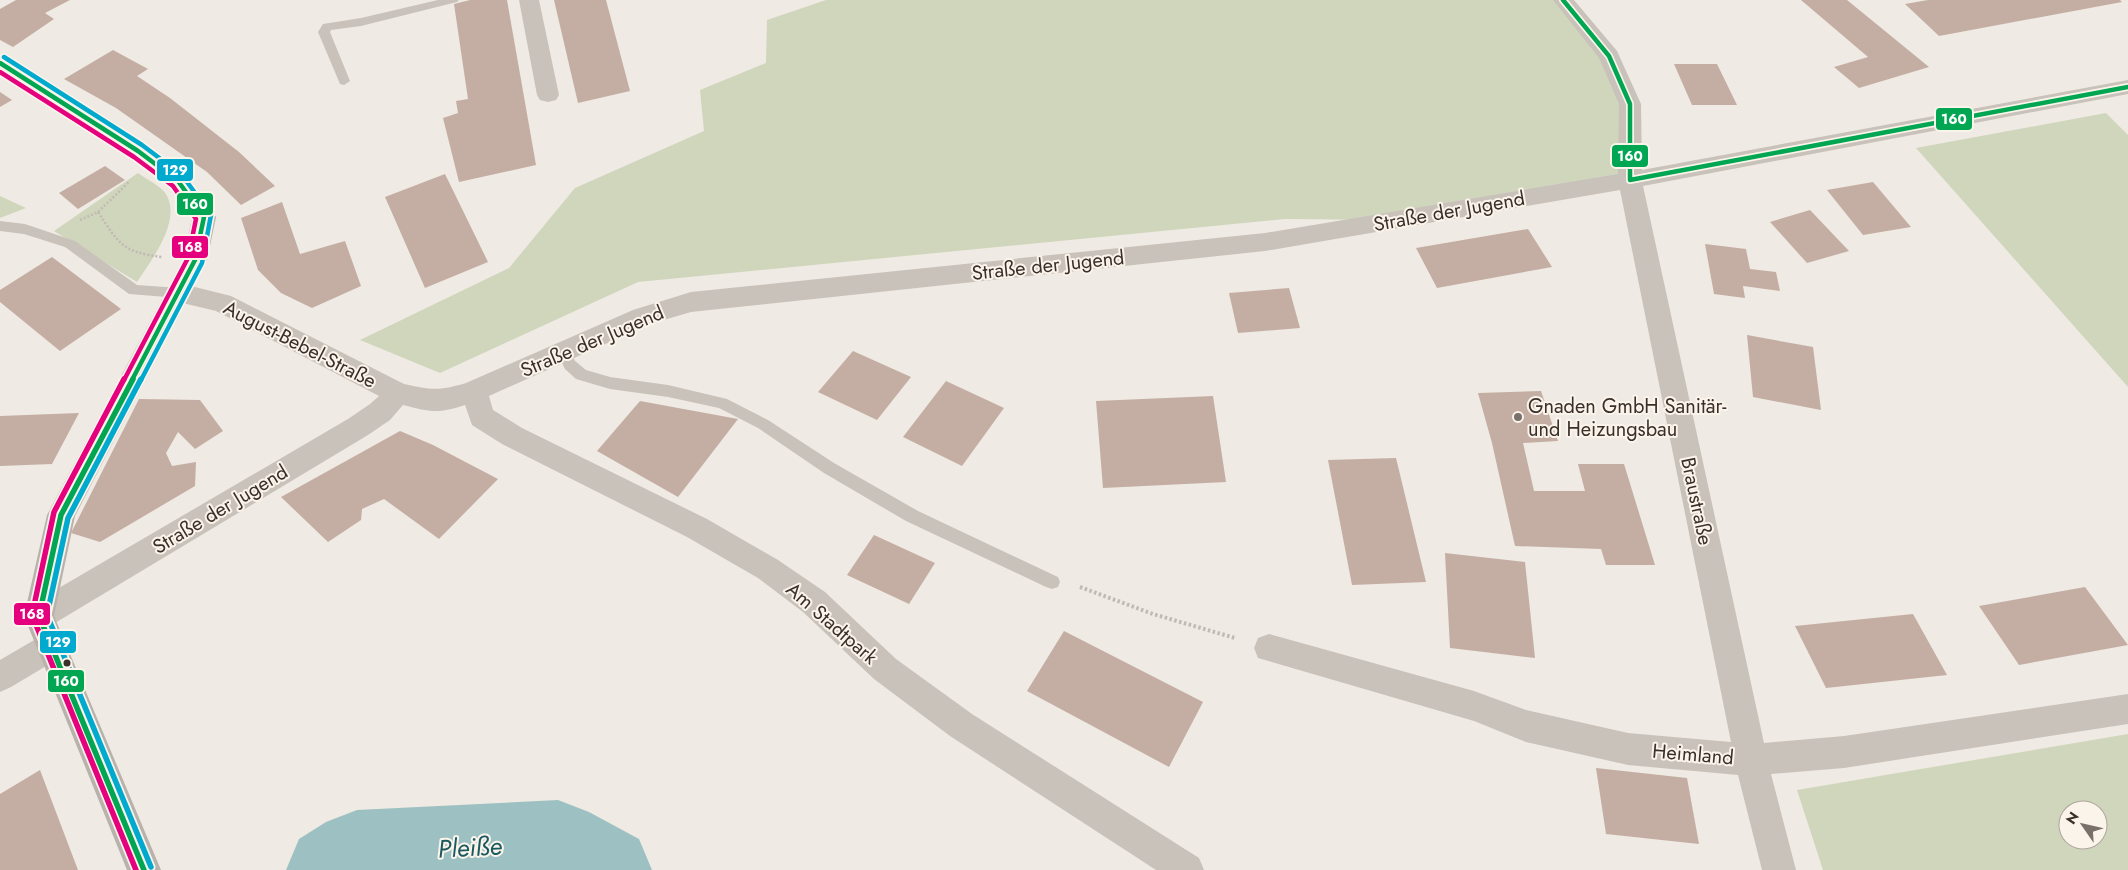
<svg xmlns="http://www.w3.org/2000/svg" width="2128" height="870" viewBox="0 0 2128 870" font-family="Jost,sans-serif">
  <style>
    .green { fill: #d0d6bc; fill-rule: evenodd }
    .lines { fill: none; stroke-linecap: round; stroke-linejoin: round }
    .river { fill: #9dc1c2; fill-rule: evenodd }
    .building { fill: #c4aea3 }
    .path-far1 { stroke: #c1bab4; stroke-width: 2.5; stroke-dasharray: 2 2; stroke-linecap: butt }
    .path { stroke: #c1bab4; stroke-width: 4; stroke-dasharray: 2.5 2.5; stroke-linecap: butt }
    .lane { fill: #c9c2bb; fill-rule: evenodd }
    .street { fill: #c9c2bb; fill-rule: evenodd }
    .secondary { fill: #b9b2ac; fill-rule: evenodd }
    .bus-1-far1-casing { stroke: #fbf4eb; stroke-width: 8 }
    .bus-1-casing { stroke: #fbf4eb; stroke-width: 9 }
    .bus-2-far1-casing { stroke: #fbf4eb; stroke-width: 8 }
    .bus-2-casing { stroke: #fbf4eb; stroke-width: 9 }
    .bus-3-far1-casing { stroke: #fbf4eb; stroke-width: 8 }
    .bus-3-casing { stroke: #fbf4eb; stroke-width: 9 }
    .bus-1-far1 { stroke: #00a651; stroke-width: 4.5 }
    .bus-1 { stroke: #00a651; stroke-width: 5.5 }
    .bus-2-far1 { stroke: #e5007d; stroke-width: 4.5 }
    .bus-2 { stroke: #e5007d; stroke-width: 5.5 }
    .bus-3-far1 { stroke: #00a9ce; stroke-width: 4.5 }
    .bus-3 { stroke: #00a9ce; stroke-width: 5.5 }
    .poi-dot { fill: #79706a; stroke: #fbf4eb; stroke-width: 2 }
    .bus-dot { fill: #3a2f29; stroke: #fbf4eb; stroke-width: 2 }
    .labels { text-anchor: middle; stroke-width: 4; stroke-linejoin: round; paint-order: stroke }
    .street-label { font-size: 20px; fill: #3a2f29; stroke: #fbf4eb }
    .poi-label { font-size: 20px; fill: #3a2f29; stroke: #fbf4eb; text-anchor: start }
    .near-water-label { font-size: 25px; font-style: italic; fill: #1a5960; stroke: #fbf4eb }
    .line-badge { stroke: #fbf4eb; stroke-width: 2 }
    .badge-label { font-size: 14px; text-anchor: middle; font-weight: bold; fill: #fff }
  </style>
  <rect width="100%" height="100%" fill="#efeae3"/>
  <!-- green -->
  <path class="green" d="M 826,0 L 1563,0 L 1630,104 L 1630,180 L 1395,220 L 1285,219 L 638,282 L 440,373 L 360,340 L 509,268 L 575,188 L 704,131 L 700,90 L 766,63 L 767,20 Z
    M 2106,113 L 2128,135 L 2128,387 L 1916,148 Z
    M 138,173 C 146,179 161,186 166,194 C 182,221 152,259 137,282 L 54,231 Z
    M 0,196 L 26,208 L 0,218 Z
    M 2128,734 L 2128,870 L 1823,870 L 1797,790 ZM 2068,810 L 2098,810 L 2098,840 L 2068,840 Z"/>
  <g class="lines">
    <!-- river -->
    <path class="river" d="M 558,800 L 589,812 L 639,839 L 652,870 L 286,870 L 299,839 L 326,822 L 357,810 Z"/>
  </g>
  <!-- building -->
  <path class="building" d="M 16,0 L 70,0 L 45,13 L 54,19 L 13,47 L 0,40 L 0,9 Z
    M 470,0 L 507,0 L 536,165 L 459,182 L 443,118 L 458,113 L 456,101 L 468,99 L 454,4 Z
    M 554,0 L 606,0 L 630,91 L 578,103 Z
    M 1801,0 L 1847,0 L 1929,67 L 1859,88 L 1834,67 L 1868,57 Z
    M 1928,0 L 2120,0 L 2122,2 L 1939,36 L 1905,4 Z
    M 113,50 L 148,69 L 137,76 L 170,98 L 239,152 L 275,186 L 241,205 L 207,172 L 116,108 L 64,79 Z
    M 1674,64 L 1717,64 L 1737,105 L 1692,105 Z
    M 0,92 L 12,100 L 0,107 Z
    M 105,166 L 125,180 L 78,209 L 59,193 Z
    M 445,174 L 488,262 L 425,288 L 385,197 Z
    M 1873,182 L 1911,227 L 1863,235 L 1827,190 Z
    M 282,202 L 300,254 L 345,241 L 361,286 L 312,308 L 281,293 L 258,270 L 241,218 Z
    M 1810,210 L 1849,251 L 1807,263 L 1770,222 Z
    M 1528,229 L 1552,267 L 1437,288 L 1416,248 Z
    M 1705,244 L 1746,249 L 1750,269 L 1776,272 L 1780,291 L 1743,286 L 1745,298 L 1714,294 Z
    M 52,257 L 121,309 L 60,351 L 0,302 L 0,290 Z
    M 1289,288 L 1300,328 L 1238,333 L 1229,293 Z
    M 1747,335 L 1813,347 L 1821,410 L 1753,397 Z
    M 853,351 L 911,377 L 877,420 L 818,392 Z
    M 946,381 L 1004,408 L 962,466 L 903,437 Z
    M 1541,391 L 1558,441 L 1523,443 L 1534,491 L 1585,491 L 1578,464 L 1624,464 L 1655,565 L 1606,565 L 1601,549 L 1515,546 L 1492,443 L 1478,393 Z
    M 1213,396 L 1226,482 L 1103,488 L 1096,401 Z
    M 139,399 L 200,400 L 223,431 L 195,449 L 178,432 L 166,453 L 172,466 L 196,462 L 195,486 L 100,542 L 71,533 Z
    M 640,401 L 738,419 L 678,497 L 597,451 Z
    M 79,413 L 52,464 L 0,466 L 0,416 Z
    M 400,431 L 433,445 L 498,479 L 439,539 L 384,499 L 362,509 L 361,520 L 328,542 L 281,497 Z
    M 1396,458 L 1426,582 L 1352,585 L 1328,460 Z
    M 874,535 L 935,563 L 909,604 L 847,575 Z
    M 1445,553 L 1525,562 L 1535,658 L 1450,648 Z
    M 2085,587 L 2128,645 L 2019,665 L 1979,606 Z
    M 1913,614 L 1947,675 L 1826,688 L 1795,626 Z
    M 1064,631 L 1203,702 L 1169,767 L 1027,691 Z
    M 1596,768 L 1687,778 L 1699,844 L 1606,834 Z
    M 40,770 L 78,870 L 0,870 L 0,794 Z"/>
  <g class="lines">
    <!-- path-far1 -->
    <path class="path-far1" d="M 98,212 C 119,244 122,252 162,257
      M 80,220 L 98,212 L 130,181"/>
    <!-- path -->
    <path class="path" d="M 1080,587 L 1153,614 L 1235,638"/>
    <!-- lane -->
    <path class="lane" d="M 438,0 L 459,0 L 457,2 L 361,26 L 331,30 L 330,32 L 350,81 L 344,85 L 340,84 L 318,32 L 323,24 L 361,18 Z
      M 0,221 L 25,224 L 75,241 L 137,285 L 179,288 L 184,289 L 186,293 L 184,297 L 179,298 L 129,294 L 65,247 L 24,234 L 0,231 Z
      M 563,345 L 568,347 L 575,361 L 586,370 L 610,377 L 668,385 L 727,399 L 768,420 L 834,463 L 918,511 L 1058,577 L 1060,582 L 1058,587 L 1052,589 L 1046,587 L 906,521 L 824,473 L 758,428 L 719,408 L 668,397 L 610,389 L 576,379 L 565,369 L 556,351 L 558,347 Z"/>
    <!-- street -->
    <path class="street" d="M 519,0 L 539,0 L 559,95 L 556,100 L 548,102 L 540,100 L 537,95 Z
      M 1553,0 L 1574,0 L 1617,51 L 1641,104 L 1642,170 L 2128,80 L 2128,94 L 1643,186 L 1764,743 L 1844,736 L 2128,694 L 2128,724 L 1844,768 L 1771,774 L 1796,870 L 1762,870 L 1738,775 L 1628,765 L 1526,742 L 1474,721 L 1258,658 L 1254,648 L 1258,638 L 1269,634 L 1474,691 L 1526,710 L 1628,733 L 1731,742 L 1620,190 L 1265,251 L 691,312 L 650,324 L 489,396 L 493,410 L 522,428 L 707,519 L 778,560 L 825,592 L 896,659 L 972,714 L 1199,858 L 1204,870 L 1156,870 L 950,736 L 874,679 L 803,612 L 758,578 L 687,537 L 502,444 L 472,425 L 465,405 C 438,414 430,412 403,405 L 390,420 L 368,435 L 50,626 L 39,630 L 28,626 L 24,616 L 28,606 L 348,419 L 370,404 L 379,396 L 216,311 L 170,300 L 166,293 L 170,286 L 179,283 L 231,296 L 404,384 C 431,390 439,391 466,383 L 633,310 L 691,292 L 1265,233 L 1618,174 L 1619,104 L 1599,58 Z
      M 52,632 L 63,636 L 67,646 L 63,656 L 11,687 L 0,692 L 0,660 L 41,636 Z"/>
    <!-- secondary -->
    <path class="secondary" d="M 0,56 L 8,58 L 146,145 L 186,175 L 216,217 L 207,260 L 75,516 L 54,616 L 161,870 L 127,870 L 24,616 L 47,515 L 183,260 L 192,218 L 170,187 L 130,157 L 0,73 Z"/>
    <!-- bus-1-far1 casing -->
    <g class="bus-1-far1-casing">
      <path id="bus-1-far1" d="M 1563,0 L 1609,56 L 1630,104 L 1630,180 L 2128,87
        M 0,63 L 138,151 L 178,181 L 204,217 L 195,260 L 132,380"/>
    </g>
    <!-- bus-1 casing -->
    <g class="bus-1-casing">
      <path id="bus-1" d="M 133,379 L 61,515 L 39,616 L 144,870"/>
    </g>
    <!-- bus-2-far1 casing -->
    <g class="bus-2-far1-casing">
      <path id="bus-2-far1" d="M 0,72 L 134,157 L 173,186 L 196,219 L 188,258 L 124,380"/>
    </g>
    <!-- bus-2 casing -->
    <g class="bus-2-casing">
      <path id="bus-2" d="M 124,379 L 54,512 L 32,615 L 136,870"/>
    </g>
    <!-- bus-3-far1 casing -->
    <g class="bus-3-far1-casing">
      <path id="bus-3-far1" d="M 4,57 L 142,145 L 182,175 L 211,215 L 202,263 L 141,380"/>
    </g>
    <!-- bus-3 casing -->
    <g class="bus-3-casing">
      <path id="bus-3" d="M 141,379 L 68,518 L 47,615 L 151,867"/>
    </g>
    <!-- bus-1-far1 -->
    <use href="#bus-1-far1" class="bus-1-far1"/>
    <!-- bus-1 -->
    <use href="#bus-1" class="bus-1"/>
    <!-- bus-2-far1 -->
    <use href="#bus-2-far1" class="bus-2-far1"/>
    <!-- bus-2 -->
    <use href="#bus-2" class="bus-2"/>
    <!-- bus-3-far1 -->
    <use href="#bus-3-far1" class="bus-3-far1"/>
    <!-- bus-3 -->
    <use href="#bus-3" class="bus-3"/>
  </g>
  <!-- markers -->
  <circle class="poi-dot" cx="1518" cy="417" r="5"/>
  <circle class="bus-dot" cx="67" cy="663" r="4.5"/>
  <g class="labels">
    <!-- street labels -->
    <g class="street-label">
      <text transform="translate(1449 211) rotate(-10)" y="7">Straße der Jugend</text>
      <text transform="translate(1048 265) rotate(-6)" y="7">Straße der Jugend</text>
      <text transform="translate(592 341) rotate(-23)" y="7">Straße der Jugend</text>
      <text transform="translate(300 344) rotate(27)" y="7">August-Bebel-Straße</text>
      <text transform="translate(1697 501) rotate(78)" y="7">Braustraße</text>
      <text transform="translate(220 509) rotate(-31)" y="7">Straße der Jugend</text>
      <text transform="translate(832 623) rotate(41)" y="7">Am Stadtpark</text>
      <text transform="translate(1693 754) rotate(5)" y="7">Heimland</text>
    </g>
    <!-- poi labels -->
    <g class="poi-label">
      <text x="1528" y="413">Gnaden GmbH Sanitär-<tspan x="1528" dy="23">und Heizungsbau</tspan></text>
    </g>
    <!-- near-water labels -->
    <g class="near-water-label">
      <text transform="translate(470 847) rotate(-3)" y="9">Pleiße</text>
    </g>
  </g>
  <g class="line-badge">
    <rect x="1935" y="107" width="38" height="24" rx="5" fill="#00a651"/>
    <rect x="1611" y="144" width="38" height="24" rx="5" fill="#00a651"/>
    <rect x="156" y="158" width="38" height="24" rx="5" fill="#00a9ce"/>
    <rect x="176" y="192" width="38" height="24" rx="5" fill="#00a651"/>
    <rect x="171" y="235" width="38" height="24" rx="5" fill="#e5007d"/>
    <rect x="13" y="602" width="38" height="24" rx="5" fill="#e5007d"/>
    <rect x="39" y="630" width="38" height="24" rx="5" fill="#00a9ce"/>
    <rect x="47" y="669" width="38" height="24" rx="5" fill="#00a651"/>
  </g>
  <g class="badge-label">
    <text x="1954" y="124">160</text>
    <text x="1630" y="161">160</text>
    <text x="175" y="175">129</text>
    <text x="195" y="209">160</text>
    <text x="190" y="252">168</text>
    <text x="32" y="619">168</text>
    <text x="58" y="647">129</text>
    <text x="66" y="686">160</text>
  </g>
  <!-- north arrow -->
  <g transform="translate(2083 825) rotate(304)"><circle r="24" fill="#fbf4eb" stroke="#aea59d"/>
  <path d="M0-4L9 19L0 12L-9 19Z" fill="#79706a"/>
  <text y="-8" font-size="14" font-weight="bold" text-anchor="middle" fill="#3a2f29">N</text>
  </g>
</svg>
